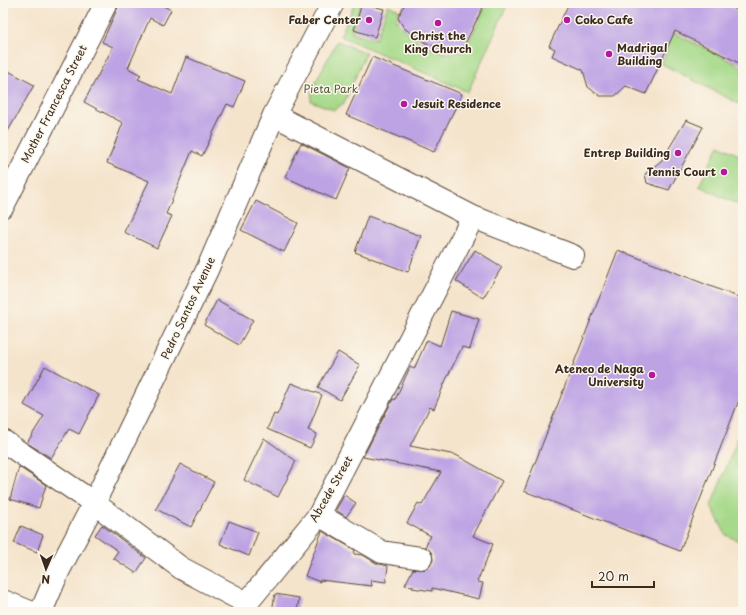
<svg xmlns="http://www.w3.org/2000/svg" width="746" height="615" viewBox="0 0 746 615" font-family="'Playpen Sans',sans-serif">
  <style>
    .green { fill: #a6d989; stroke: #708254 }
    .building { fill: #bda3e4 }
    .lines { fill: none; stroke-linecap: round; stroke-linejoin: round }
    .minor-casing { stroke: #574638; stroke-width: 24 }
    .minor { stroke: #fff; stroke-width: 22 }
    .poi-dot { fill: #b5179e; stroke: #fbf7ec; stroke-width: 1.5 }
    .labels { text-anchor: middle; stroke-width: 3; stroke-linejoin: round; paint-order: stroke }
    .poi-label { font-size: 11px; font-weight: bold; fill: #3b2a1e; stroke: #fbf7ec; text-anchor: end }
    .park-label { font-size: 11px; fill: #565639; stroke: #fbf7ec }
    .street-label { font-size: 11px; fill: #3b2a1e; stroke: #fbf7ec }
  </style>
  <rect width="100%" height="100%" fill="#fbf7ec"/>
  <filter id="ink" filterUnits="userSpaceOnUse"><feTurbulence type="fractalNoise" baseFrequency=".025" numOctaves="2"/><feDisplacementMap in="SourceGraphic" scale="8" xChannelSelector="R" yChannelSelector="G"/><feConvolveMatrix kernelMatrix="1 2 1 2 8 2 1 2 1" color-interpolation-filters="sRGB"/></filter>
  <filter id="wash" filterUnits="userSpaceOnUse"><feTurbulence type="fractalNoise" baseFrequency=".012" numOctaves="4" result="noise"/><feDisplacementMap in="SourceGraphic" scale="16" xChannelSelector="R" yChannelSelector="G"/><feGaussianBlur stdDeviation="0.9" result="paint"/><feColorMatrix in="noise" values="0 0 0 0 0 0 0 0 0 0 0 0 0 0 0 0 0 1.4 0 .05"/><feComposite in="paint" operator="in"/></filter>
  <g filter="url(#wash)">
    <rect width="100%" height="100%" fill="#f5e4cc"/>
    <!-- green -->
    <path class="green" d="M 355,3 L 361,3 L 352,32 L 376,39 L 388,5 L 399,10 L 396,20 C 405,34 425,48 442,52 C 449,53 457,52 464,52 L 487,3 L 508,3 L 468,92 L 340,36 Z
      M 566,3 L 613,3 L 743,67 L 743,106 L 662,64 L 667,51 Z
      M 337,41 L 366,53 L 344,103 L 334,110 L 311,101 L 312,89 Z
      M 719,145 L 743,157 L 743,207 L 699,186 Z
      M 743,425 L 743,543 L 726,535 L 711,506 Z"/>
    <g id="blocks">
      <!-- building -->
      <path class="building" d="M 120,3 L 158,3 L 171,10 L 163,25 L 150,18 L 128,68 L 141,75 L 138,79 L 172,94 L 186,57 L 245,81 L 234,107 L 227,104 L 202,156 L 192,151 L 166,214 L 172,216 L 157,248 L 124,232 L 149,181 L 107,163 L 123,123 L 84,102 L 113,47 L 102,42 Z
        M 362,3 L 384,9 L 375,37 L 354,30 Z
        M 405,3 L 485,3 L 462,50 L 439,48 L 424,42 L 404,28 L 398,18 Z
        M 569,3 L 723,3 L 743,13 L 743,65 L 675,31 L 646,94 L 626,86 L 615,96 L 600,96 L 588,87 L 583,70 L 552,56 L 555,49 L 549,46 Z
        M 372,57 L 462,94 L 434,152 L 346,115 Z
        M 3,68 L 34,85 L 3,140 Z
        M 686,120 L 703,127 L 669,190 L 647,183 L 645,174 L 662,160 Z
        M 301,143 L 350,168 L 336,200 L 285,177 Z
        M 256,201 L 298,223 L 284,252 L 241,230 Z
        M 368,216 L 421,236 L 408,272 L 355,252 Z
        M 475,250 L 502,267 L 483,298 L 456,281 Z
        M 618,250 L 743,299 L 743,390 L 680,551 L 524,491 Z
        M 217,300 L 253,320 L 239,345 L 204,325 Z
        M 451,311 L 479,319 L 470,349 L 462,347 L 445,382 L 434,409 L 430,407 L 410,446 L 456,455 L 502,481 L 473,536 L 493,544 L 477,582 L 483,583 L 479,599 L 432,588 L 432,591 L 412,588 L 413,586 L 405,585 L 413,569 L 426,569 L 430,566 L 433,560 L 432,553 L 425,547 L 431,536 L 407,523 L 418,503 L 422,505 L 441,472 L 363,457 L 393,399 L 395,400 L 410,367 L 414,369 L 427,340 L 440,346 Z
        M 338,352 L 360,365 L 340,400 L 318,387 Z
        M 45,366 L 99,395 L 79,434 L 69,429 L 51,458 L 27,443 L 44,416 L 24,405 Z
        M 291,383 L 322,395 L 308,430 L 317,434 L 310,448 L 267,429 L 274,414 L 277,415 Z
        M 264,438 L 296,461 L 278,497 L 244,480 Z
        M 180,464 L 214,482 L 191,527 L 156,509 Z
        M 19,467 L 46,485 L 39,508 L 10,499 Z
        M 344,495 L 356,503 L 346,517 L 336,510 Z
        M 229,521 L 258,532 L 249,556 L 220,544 Z
        M 102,525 L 146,558 L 136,573 L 113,558 L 118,551 L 95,535 Z
        M 21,526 L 43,535 L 37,552 L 14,543 Z
        M 322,531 L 355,550 L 354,554 L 363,555 L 376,563 L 388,566 L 386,582 L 371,580 L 372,586 L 320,580 L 320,582 L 305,576 Z
        M 275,594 L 299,598 L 297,612 L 272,612 Z"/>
    </g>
  </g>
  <g filter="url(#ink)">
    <use href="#blocks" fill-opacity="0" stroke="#574638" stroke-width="1"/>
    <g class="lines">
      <!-- minor casing -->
      <g class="minor-casing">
        <path id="minor" d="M 274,115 L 473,217 L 573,256
          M 3,206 L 106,3
          M 3,441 L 94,503 L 181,568 L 247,603
          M 319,515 L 382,552 L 421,558
          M 3,601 L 30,612
          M 41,612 L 58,572 L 94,503 L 207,270 L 274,115 L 333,3
          M 243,612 L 247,603 L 319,515 L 473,217"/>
      </g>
      <!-- minor -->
      <use href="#minor" class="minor"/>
    </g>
  </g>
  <!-- markers -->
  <g class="poi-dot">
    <circle cx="369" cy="20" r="4"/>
    <circle cx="567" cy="20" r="4"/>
    <circle cx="438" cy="23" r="4"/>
    <circle cx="609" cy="54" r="4"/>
    <circle cx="404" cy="104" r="4"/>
    <circle cx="678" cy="153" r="4"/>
    <circle cx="724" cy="172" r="4"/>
    <circle cx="652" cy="375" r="4"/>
  </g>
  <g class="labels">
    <!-- poi labels -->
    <g class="poi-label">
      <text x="361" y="24">Faber Center</text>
      <text x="575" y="24" text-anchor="start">Coko Cafe</text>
      <text x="438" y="40" text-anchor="middle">Christ the<tspan x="438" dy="13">King Church</tspan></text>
      <text x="617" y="52" text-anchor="start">Madrigal<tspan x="617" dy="13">Building</tspan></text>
      <text x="412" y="108" text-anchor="start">Jesuit Residence</text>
      <text x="670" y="157">Entrep Building</text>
      <text x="716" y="176">Tennis Court</text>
      <text x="644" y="373">Ateneo de Naga<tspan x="644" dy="13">University</tspan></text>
    </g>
    <!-- park labels -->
    <g class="park-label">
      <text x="331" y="93">Pieta Park</text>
    </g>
    <!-- street labels -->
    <g class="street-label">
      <text transform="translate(54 104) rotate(-63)" y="4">Mother Francesca Street</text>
      <text transform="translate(188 308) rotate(-65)" y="4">Pedro Santos Avenue</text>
      <text transform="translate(331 489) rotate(-60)" y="4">Abcede Street</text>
    </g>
  </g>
  <!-- margin -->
  <rect width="746" height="615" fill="none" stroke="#fbf7ec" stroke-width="16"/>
  <!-- north arrow -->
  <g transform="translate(46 569) rotate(182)" stroke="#fbf7ec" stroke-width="3" paint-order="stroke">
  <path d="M0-3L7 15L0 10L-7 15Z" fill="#3b2a1e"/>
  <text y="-6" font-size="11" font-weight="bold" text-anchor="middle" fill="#3b2a1e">N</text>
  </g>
  <!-- scale -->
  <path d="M592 581v6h62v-6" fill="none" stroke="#3b2a1e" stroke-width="2"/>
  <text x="598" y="581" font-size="12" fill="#3b2a1e" stroke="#fbf7ec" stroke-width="3" paint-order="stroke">20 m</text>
</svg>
